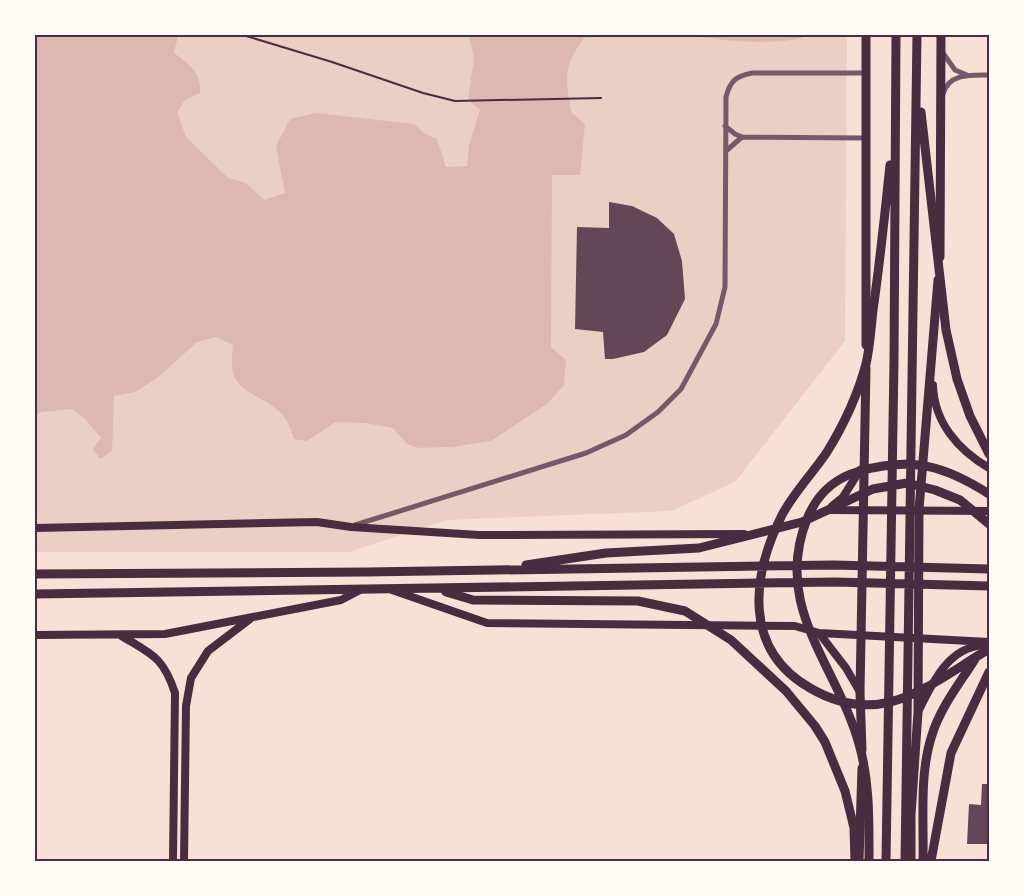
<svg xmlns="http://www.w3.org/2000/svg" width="1024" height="896" viewBox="0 0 1024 896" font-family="'Fira Sans',sans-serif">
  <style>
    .green { fill: #ebcfc5 }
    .water { fill: #dcb8b0 }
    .building { fill: #644757 }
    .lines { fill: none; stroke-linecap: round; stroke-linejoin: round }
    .path { stroke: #4a2c40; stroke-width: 2 }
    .minor { stroke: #755966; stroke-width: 5 }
    .secondary { stroke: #4a2c40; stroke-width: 8 }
    .primary { stroke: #4a2c40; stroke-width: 9 }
    .trunk { stroke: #4a2c40; stroke-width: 9 }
    .neatline { fill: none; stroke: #4a2c40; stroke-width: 2 }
  </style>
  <rect width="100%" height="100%" fill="#f7e1d7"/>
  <!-- green -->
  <path class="green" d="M 35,35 L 847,35 L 845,341 L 735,482 L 671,511 L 447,520 L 349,552 L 35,552 Z"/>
  <!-- water -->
  <path class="water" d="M 178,35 L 174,53 C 189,64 202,74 200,93 L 185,100 L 177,112 L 186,137 L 228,178 L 246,183 L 264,200 L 285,193 L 276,146 L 290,119 L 316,113 L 414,124 L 425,134 L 437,139 L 446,167 L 467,166 L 469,145 L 480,110 L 468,100 L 474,58 L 469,35 L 623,35 L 584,38 C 562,68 566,77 571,112 L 585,124 L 580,175 L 552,175 L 551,347 L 566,360 L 564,385 L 547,404 L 491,441 L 451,447 L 419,448 L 407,444 L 393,428 L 365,423 L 336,422 L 307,441 L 294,439 C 291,430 287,418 280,412 C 251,387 226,395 233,345 L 216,337 L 197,342 L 157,378 L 135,392 L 114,396 L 112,451 L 100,459 L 93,449 L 101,438 L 85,419 L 72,409 L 41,412 L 35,416 L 35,36 Z
    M 684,35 L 803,35 L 802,38 C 763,46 724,40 684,35 Z"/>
  <!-- building -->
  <path class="building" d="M 609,202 L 632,206 L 657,218 L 674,234 L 682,261 L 685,299 L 667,335 L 644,352 L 613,359 L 605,359 L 603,332 L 575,329 L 577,227 L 609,228 Z
    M 982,784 L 989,784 L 989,844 L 967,844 L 969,804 L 981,805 Z"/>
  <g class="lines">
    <!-- path -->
    <path class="path" d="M 243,35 L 332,62 L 423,93 L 455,101 L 601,98"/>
    <!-- minor -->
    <path class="minor" d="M 943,53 L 955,70 L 967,75
      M 943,94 C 949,73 971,75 989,75
      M 725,126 L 735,134 L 742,137 L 865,138
      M 726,151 L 742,137
      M 355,525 L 586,453 L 626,435 L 658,412 L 681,389 L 716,324 L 725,287 L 726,97 C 730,81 736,76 752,73 L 865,73"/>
    <!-- secondary -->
    <path class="secondary" d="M 933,385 C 934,422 958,450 989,468
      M 832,506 L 843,497 L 860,470
      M 829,510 L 989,511
      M 35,528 L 317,522 L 351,527 L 479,535 L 744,534
      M 392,590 L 487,623 L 795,626 L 819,633 L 846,668 L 860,692
      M 819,633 L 989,642
      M 35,635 L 165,634 L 341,600 L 362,589
      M 120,635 C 151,654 163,656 175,693 L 173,861
      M 918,712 C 932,684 947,648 983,645
      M 184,861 L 186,706 L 191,678 L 208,651 L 250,619"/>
    <!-- primary -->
    <path class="primary" d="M 866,35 L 866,345
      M 940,257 L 941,35
      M 862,750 L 860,692 L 866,368
      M 859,861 L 862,768
      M 911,861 L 911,815 L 918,712 L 919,509 L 938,280"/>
    <!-- trunk -->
    <path class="trunk" d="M 921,112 L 946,330 L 957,379 L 970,416 L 989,454
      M 890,165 C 885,213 880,262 873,310 C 871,328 870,347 866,364 C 858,394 843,426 827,452 C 813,473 794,492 782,515 C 752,575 742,649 810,688 C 882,730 928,685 989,649
      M 526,565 L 606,553 L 699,548 L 802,522 L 873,489 L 907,483 L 935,490 L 960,500 L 989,524
      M 35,574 L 366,572 L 834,565 L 989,569
      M 446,592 L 473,600 L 638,601 L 685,611 L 731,640 L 786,691 L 815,726 L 825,742 L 845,791 L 854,828 L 855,861
      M 35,594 L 835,582 L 989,586
      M 869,861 C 869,822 870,782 859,744 C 837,665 772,607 807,519 C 817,494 834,478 860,471 C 912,456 945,466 989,494
      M 886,861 L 894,361 L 896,35
      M 905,861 L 917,35
      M 923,861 C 924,821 919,774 932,735 C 940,708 960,683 975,659
      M 931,861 L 951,753 L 989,672"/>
  </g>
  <!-- border -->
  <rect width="1024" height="896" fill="none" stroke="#fffaf5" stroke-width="72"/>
  <rect x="36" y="36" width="952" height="824" class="neatline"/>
</svg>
